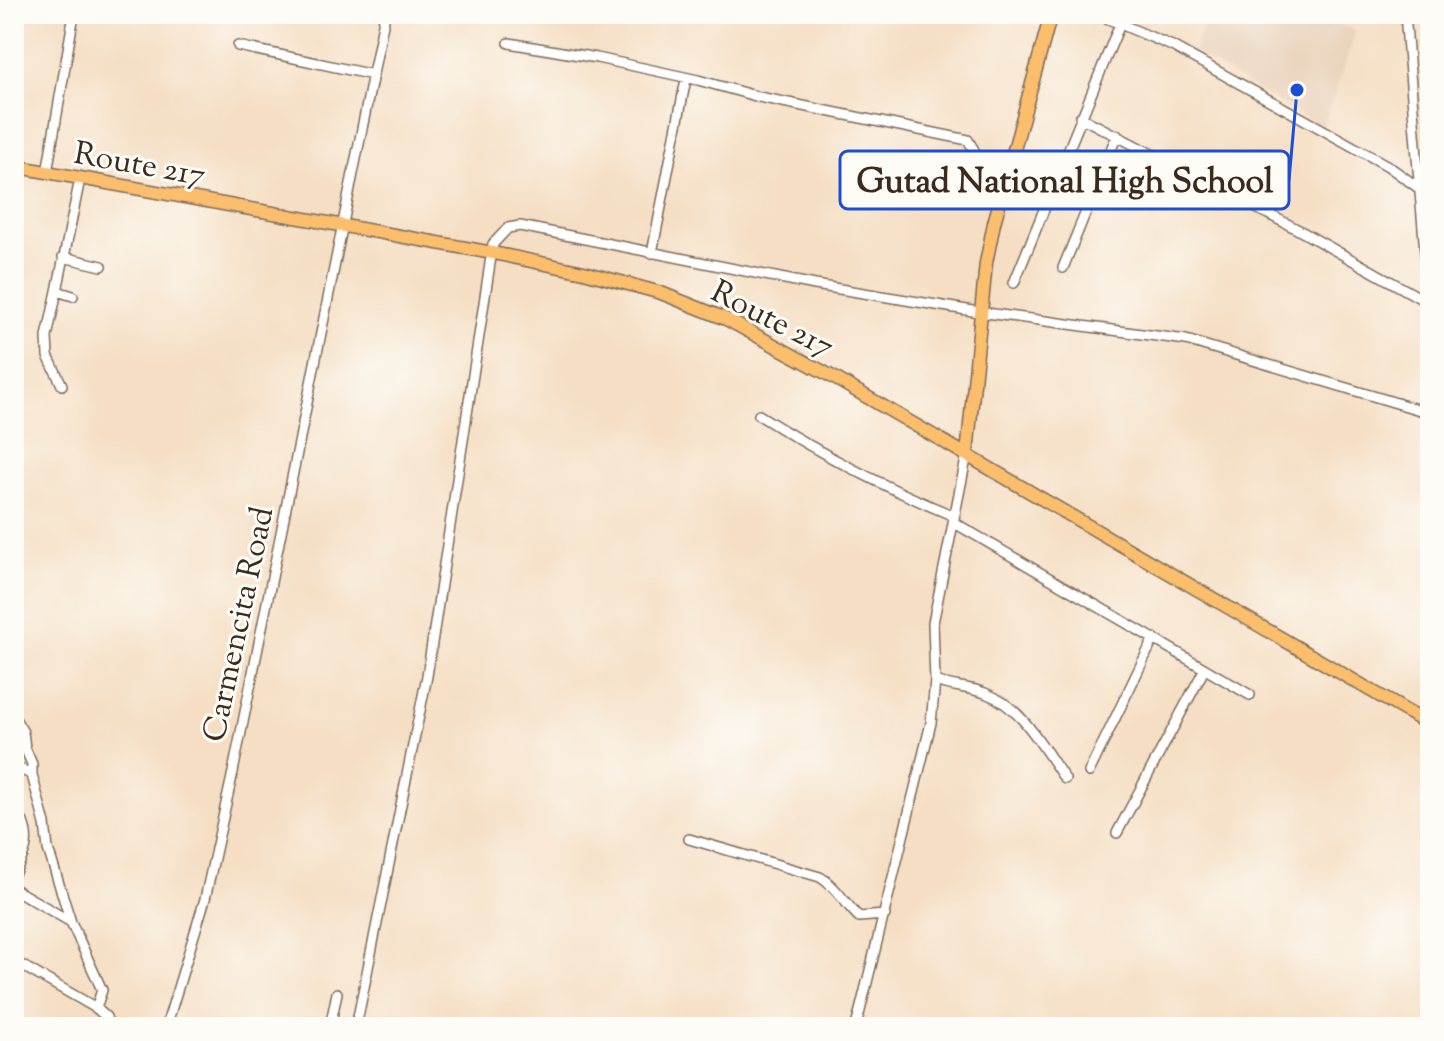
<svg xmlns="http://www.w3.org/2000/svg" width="1444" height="1041" viewBox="0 0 1444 1041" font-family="'Sorts Mill Goudy',serif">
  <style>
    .built { fill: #e8cfb6 }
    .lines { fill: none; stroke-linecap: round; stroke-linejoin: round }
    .minor-casing { stroke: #7c6958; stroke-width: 12 }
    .major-casing { stroke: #7c6958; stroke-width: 15 }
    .minor { stroke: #fff; stroke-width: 9 }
    .major { stroke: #fabe6d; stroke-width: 12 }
    .labels { text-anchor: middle; stroke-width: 6; stroke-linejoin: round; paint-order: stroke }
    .street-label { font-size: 32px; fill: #3b2a1e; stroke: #fdfcf7 }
    .leader { fill: none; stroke: #1d4ed8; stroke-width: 3 }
    .callout-dot { fill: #1d4ed8; stroke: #fdfcf7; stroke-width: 3 }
    .callout { fill: #fdfcf7; stroke: #1d4ed8; stroke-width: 3 }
    .callout-label { font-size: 34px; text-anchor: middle; font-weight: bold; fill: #3b2a1e }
  </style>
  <rect width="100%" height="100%" fill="#fdfcf7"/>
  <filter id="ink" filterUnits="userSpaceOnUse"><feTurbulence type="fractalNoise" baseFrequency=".0125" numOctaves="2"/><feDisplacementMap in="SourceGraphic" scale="16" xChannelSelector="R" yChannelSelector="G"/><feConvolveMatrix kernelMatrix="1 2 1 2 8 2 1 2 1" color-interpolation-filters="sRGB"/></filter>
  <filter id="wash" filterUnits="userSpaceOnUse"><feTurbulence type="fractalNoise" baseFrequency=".006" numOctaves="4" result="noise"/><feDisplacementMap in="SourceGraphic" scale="32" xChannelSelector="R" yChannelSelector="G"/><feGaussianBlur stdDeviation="1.8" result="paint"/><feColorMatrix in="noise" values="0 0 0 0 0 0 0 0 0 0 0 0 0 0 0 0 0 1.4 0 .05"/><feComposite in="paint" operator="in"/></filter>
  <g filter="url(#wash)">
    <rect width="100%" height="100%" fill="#f5dec3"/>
    <!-- built -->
    <path class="built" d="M 1208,14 L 1317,14 L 1356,31 L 1323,128 L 1193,52 Z"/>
  </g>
  <g filter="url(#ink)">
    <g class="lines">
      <!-- minor casing -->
      <g class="minor-casing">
        <path id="minor" d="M 1097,14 L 1172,46 L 1388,166 L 1430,196
          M 1405,14 L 1430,311
          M 1412,14 L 1430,21
          M 509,43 L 597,58 L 698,80 L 759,97 L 968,140 L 974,150 L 969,169
          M 238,46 L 373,75
          M 1080,117 L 1297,229 L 1429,303
          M 47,173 L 74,14
          M 652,253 L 686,79
          M 63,257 L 102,266
          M 1063,268 L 1117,135
          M 1014,283 L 1124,14
          M 57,291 L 80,179
          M 62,385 L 48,356 L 47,337 L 57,291 L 73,296
          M 759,415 C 822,455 886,488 954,516
          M 953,522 L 1250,695
          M 935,681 C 951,687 969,687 985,693 C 1023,707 1042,747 1065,779
          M 14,717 L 23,732 L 25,748 L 32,764 L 32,775 L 45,824 L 48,849 L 71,922 L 102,990 L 96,1008
          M 14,766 L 32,775
          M 1089,772 L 1154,638
          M 14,817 L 23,822 C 31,844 24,854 14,874
          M 1117,833 L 1204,670
          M 689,839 L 820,877 C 836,886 845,904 859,917 L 885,915
          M 14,889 L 71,922
          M 14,961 L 96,1008 L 106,1017 L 109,1027
          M 166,1027 L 205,899 L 233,772 L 385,14
          M 330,1027 L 337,993
          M 356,1027 L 427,676 L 493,244 L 508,228 L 520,226 L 815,285 L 979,312 L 1186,340 L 1430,413
          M 856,1027 L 931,723 L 935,681 L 933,623 L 967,454"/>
      </g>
      <!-- major casing -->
      <g class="major-casing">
        <path id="major" d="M 14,166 L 493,253 L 584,272 L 661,293 L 726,319 L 831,376 L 1430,725
          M 967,454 L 986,263 L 994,223 L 1051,14"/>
      </g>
      <!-- minor -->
      <use href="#minor" class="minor"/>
      <!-- major -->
      <use href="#major" class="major"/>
    </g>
  </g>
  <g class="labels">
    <!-- street labels -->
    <g class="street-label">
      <text transform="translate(140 163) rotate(10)" y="11">Route 217</text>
      <text transform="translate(773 318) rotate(27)" y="11">Route 217</text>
      <text transform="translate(237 624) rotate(-78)" y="11">Carmencita Road</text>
    </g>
  </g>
  <!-- callouts -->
  <path class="leader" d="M1297 90L1289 180"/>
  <circle class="callout-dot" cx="1297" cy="90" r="8"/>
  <rect class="callout" x="840" y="151" width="449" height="58" rx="8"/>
  <g class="callout-label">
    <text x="1065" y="192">Gutad National High School</text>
  </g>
  <!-- margin -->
  <rect width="1444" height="1041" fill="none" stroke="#fdfcf7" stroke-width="48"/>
</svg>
